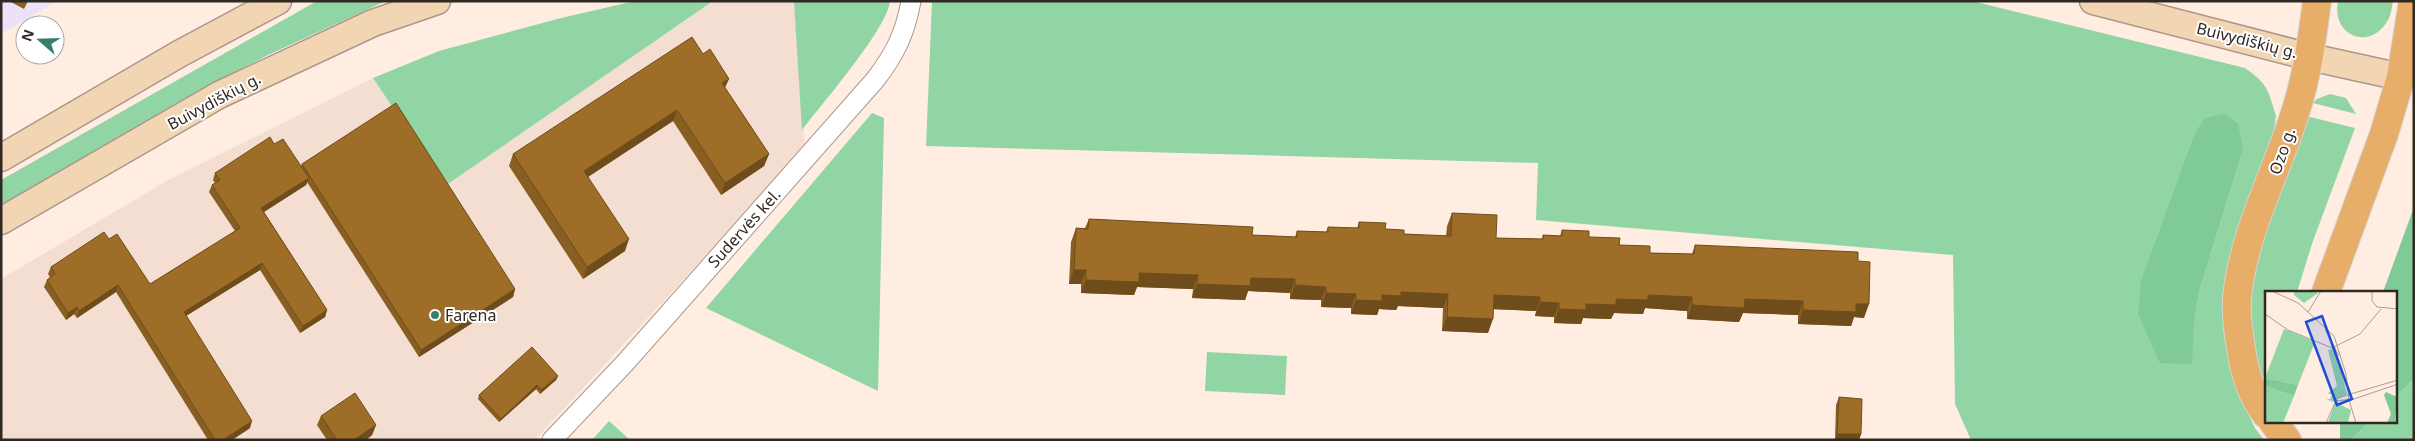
<svg xmlns="http://www.w3.org/2000/svg" width="2415" height="441" viewBox="0 0 2415 441" font-family="'Noto Sans',sans-serif">
  <style>
    .industrial { fill: #f4ded1 }
    .education { fill: #ebe2f7 }
    .green { fill: #91d5a5; fill-rule: evenodd }
    .forest { fill: #7fca97 }
    .lines { fill: none; stroke-linecap: round; stroke-linejoin: round }
    .street-casing { stroke: #ac978b; stroke-width: 21 }
    .secondary-casing { stroke: #ac978b; stroke-width: 29 }
    .primary-casing { stroke: #d6d4d3; stroke-width: 30 }
    .street { stroke: #fff; stroke-width: 19 }
    .secondary { stroke: #f2d6b4; stroke-width: 26 }
    .primary { stroke: #e6ae69; stroke-width: 28 }
    .wall { fill: #885e22 }
    .shaded-wall { fill: #6f4c1b }
    .building { fill: #9e6d27; stroke: #6f4c1b }
    .poi-dot { fill: #397d71; stroke: #fff; stroke-width: 2 }
    .labels { text-anchor: middle; stroke-width: 4; stroke-linejoin: round; paint-order: stroke }
    .street-label { font-size: 16px; fill: #302823; stroke: #fff }
    .poi-label { font-size: 16px; fill: #302823; stroke: #fff; text-anchor: start }
    .inset-road { fill: none; stroke: #ac9e96; stroke-width: 1 }
    .view { fill: #1d4ed8; fill-opacity: 0.15; stroke: #1d4ed8; stroke-width: 2.5 }
    .inset-edge { fill: none; stroke: #302823; stroke-width: 2.5 }
  </style>
  <rect width="100%" height="100%" fill="#ffede2"/>
  <!-- industrial -->
  <path class="industrial" d="M 713,1 L 794,1 L 805,148 L 535,440 L 1,440 L 1,279 L 170,179 L 373,78 L 445,186 Z"/>
  <!-- education -->
  <path class="education" d="M 1,1 L 57,1 L 1,34 Z"/>
  <!-- green -->
  <path class="green" d="M 317,1 L 386,1 L 268,55 L 170,107 L 1,206 L 1,180 Z
    M 635,1 L 713,1 L 445,186 L 373,78 L 439,51 L 561,18 Z
    M 794,1 L 890,1 C 888,28 821,105 802,130 Z
    M 932,1 L 1972,1 L 2245,68 C 2268,84 2268,90 2276,116 L 2237,390 L 2255,428 L 2264,440 L 1971,440 L 1955,404 L 1953,255 L 1536,220 L 1538,163 L 926,146 ZM 2243,150 L 2199,292 L 2194,323 L 2161,363 L 2138,315 Z
    M 2338,1 L 2393,1 C 2392,7 2391,15 2388,20 C 2370,52 2331,36 2338,1 Z
    M 2330,94 L 2346,98 L 2356,114 L 2313,103 L 2317,99 Z
    M 872,113 L 884,118 L 878,391 L 706,308 Z
    M 2306,116 L 2355,128 L 2313,241 L 2297,292 L 2266,292 L 2266,378 L 2259,375 L 2251,340 L 2249,285 L 2256,254 Z
    M 1207,352 L 1287,356 L 1285,395 L 1205,391 Z
    M 2414,379 L 2414,440 L 2351,440 L 2369,422 L 2396,422 L 2396,396 Z
    M 609,421 L 630,440 L 592,440 Z"/>
  <!-- forest -->
  <path class="forest" d="M 2224,114 L 2238,123 L 2243,150 L 2199,292 L 2194,323 L 2192,364 L 2160,363 L 2138,315 L 2141,281 L 2195,133 L 2205,118 Z
    M 2414,207 L 2414,379 L 2396,396 L 2396,292 L 2383,292 Z
    M 2340,422 L 2369,422 L 2351,440 L 2340,440 Z"/>
  <g class="lines">
    <!-- street casing -->
    <g class="street-casing">
      <path id="street" d="M 552,440 L 625,363 L 875,80 C 895,54 905,34 911,1"/>
    </g>
    <!-- secondary casing -->
    <g class="secondary-casing">
      <path id="secondary" d="M 2093,1 L 2310,57 L 2401,77
        M 1,158 L 179,54 L 278,1
        M 1,221 L 219,95 L 373,23 L 437,1"/>
    </g>
    <!-- primary casing -->
    <g class="primary-casing">
      <path id="primary" d="M 2326,292 L 2384,134 L 2401,77 L 2413,1
        M 2266,414 C 2251,394 2244,372 2241,348 C 2238,331 2236,315 2237,298 C 2243,234 2276,174 2295,113 C 2307,77 2312,39 2317,1
        M 2273,422 L 2287,440"/>
    </g>
    <!-- street -->
    <use href="#street" class="street"/>
    <!-- secondary -->
    <use href="#secondary" class="secondary"/>
    <!-- primary -->
    <use href="#primary" class="primary"/>
  </g>
  <!-- wall -->
  <path class="wall" d="M 9,1 L 28,1 L 24,9 Z
    M 725,88 L 769,154 L 764,166 L 721,195 L 673,121 L 588,177 L 625,251 L 583,279 L 509,166 L 513,154 Z
    M 274,144 L 301,166 L 302,164 L 515,289 L 513,297 L 419,357 L 307,182 L 306,185 L 264,212 L 327,310 L 325,317 L 300,333 L 260,270 L 186,316 L 250,428 L 232,440 L 208,440 L 116,292 L 77,318 L 74,314 L 66,320 L 44,287 L 47,280 L 50,277 L 48,274 L 51,267 L 109,239 L 150,284 L 235,231 L 209,192 L 212,185 L 215,183 L 213,180 L 215,173 Z
    M 1452,213 L 1496,238 L 1542,239 L 1543,235 L 1560,236 L 1562,230 L 1650,253 L 1692,254 L 1695,245 L 1858,261 L 1864,318 L 1854,317 L 1851,326 L 1798,324 L 1798,315 L 1743,313 L 1739,322 L 1687,319 L 1687,311 L 1645,308 L 1643,314 L 1614,313 L 1611,319 L 1583,318 L 1581,324 L 1554,323 L 1554,317 L 1535,316 L 1536,311 L 1493,309 L 1488,333 L 1442,331 L 1443,308 L 1398,306 L 1396,310 L 1379,309 L 1377,315 L 1351,314 L 1351,308 L 1321,307 L 1321,300 L 1290,299 L 1290,293 L 1248,291 L 1245,300 L 1192,298 L 1193,289 L 1137,287 L 1134,295 L 1081,293 L 1081,284 L 1069,284 L 1071,242 L 1076,228 L 1085,228 L 1089,219 L 1252,235 L 1295,237 L 1297,231 L 1326,232 L 1328,227 L 1357,228 L 1359,222 L 1404,234 L 1446,236 L 1447,226 Z
    M 558,376 L 556,380 L 540,394 L 536,389 L 499,422 L 478,399 L 479,395 Z
    M 1839,397 L 1861,434 L 1859,440 L 1835,440 L 1836,405 Z
    M 321,416 L 376,425 L 372,435 L 366,440 L 327,440 L 317,425 Z"/>
  <!-- shaded-wall -->
  <path class="shaded-wall" d="M 729,79 L 724,90 L 722,83 Z
    M 677,110 L 673,121 L 580,182 L 584,171 Z
    M 769,154 L 764,166 L 721,195 L 725,183 Z
    M 309,178 L 306,185 L 259,215 L 261,208 Z
    M 629,239 L 625,251 L 583,279 L 587,267 Z
    M 262,263 L 260,270 L 181,319 L 184,312 Z
    M 1074,270 L 1086,270 L 1081,284 L 1069,284 Z
    M 1139,273 L 1198,275 L 1193,289 L 1137,287 L 1134,295 L 1081,293 L 1086,280 Z
    M 1251,278 L 1295,279 L 1290,293 L 1248,291 L 1245,300 L 1192,298 L 1197,284 Z
    M 118,285 L 116,292 L 77,318 L 79,311 Z
    M 1295,285 L 1326,287 L 1321,300 L 1290,299 Z
    M 515,289 L 513,297 L 419,357 L 421,350 Z
    M 1401,292 L 1448,294 L 1443,308 L 1398,306 L 1396,310 L 1379,309 L 1377,315 L 1351,314 L 1356,300 Z
    M 1326,293 L 1356,294 L 1351,308 L 1321,307 Z
    M 1494,295 L 1540,297 L 1536,311 L 1489,309 Z
    M 1648,295 L 1692,297 L 1687,311 L 1645,308 L 1643,314 L 1614,313 L 1611,319 L 1583,318 L 1581,324 L 1554,323 L 1559,309 Z
    M 1745,299 L 1803,301 L 1798,315 L 1743,313 L 1739,322 L 1687,319 L 1692,305 Z
    M 1540,302 L 1559,303 L 1554,317 L 1535,316 Z
    M 1856,304 L 1869,304 L 1864,318 L 1854,317 L 1851,326 L 1798,324 L 1803,310 Z
    M 77,307 L 74,314 L 66,320 L 68,313 Z
    M 327,310 L 325,317 L 300,333 L 303,326 Z
    M 1447,317 L 1493,319 L 1488,333 L 1442,331 Z
    M 558,376 L 556,380 L 540,394 L 541,390 Z
    M 537,385 L 536,389 L 499,422 L 501,419 Z
    M 252,421 L 250,428 L 232,440 L 223,440 Z
    M 376,425 L 372,435 L 366,440 L 354,440 Z
    M 1837,434 L 1861,434 L 1859,440 L 1835,440 Z"/>
  <!-- building -->
  <path class="building" d="M 692,37 L 703,54 L 710,49 L 729,79 L 722,83 L 769,154 L 725,183 L 677,110 L 584,171 L 629,239 L 587,267 L 513,154 Z
    M 396,103 L 515,289 L 421,350 L 302,164 Z
    M 270,137 L 274,144 L 283,139 L 309,178 L 261,208 L 327,310 L 303,326 L 262,263 L 184,312 L 252,421 L 223,440 L 215,440 L 118,285 L 79,311 L 77,307 L 68,313 L 47,280 L 55,274 L 51,267 L 104,232 L 109,239 L 117,234 L 150,284 L 240,228 L 212,185 L 220,180 L 215,173 Z
    M 1452,213 L 1497,215 L 1496,238 L 1543,239 L 1543,235 L 1562,236 L 1562,230 L 1589,231 L 1589,237 L 1620,238 L 1619,245 L 1650,246 L 1650,253 L 1694,254 L 1695,245 L 1858,252 L 1858,261 L 1870,262 L 1869,304 L 1856,304 L 1856,312 L 1803,310 L 1803,301 L 1745,299 L 1744,308 L 1692,305 L 1692,297 L 1648,295 L 1648,300 L 1616,299 L 1616,305 L 1586,304 L 1586,310 L 1559,309 L 1559,303 L 1540,302 L 1540,297 L 1494,295 L 1493,319 L 1447,317 L 1448,294 L 1401,292 L 1401,296 L 1382,295 L 1382,301 L 1356,300 L 1356,294 L 1326,293 L 1326,287 L 1295,285 L 1295,279 L 1251,278 L 1250,286 L 1197,284 L 1198,275 L 1139,273 L 1139,282 L 1086,280 L 1086,270 L 1074,270 L 1076,228 L 1088,229 L 1089,219 L 1253,227 L 1252,235 L 1297,237 L 1297,231 L 1328,232 L 1328,227 L 1359,228 L 1359,222 L 1386,223 L 1385,229 L 1404,230 L 1404,234 L 1451,236 Z
    M 532,347 L 558,376 L 541,390 L 537,385 L 501,419 L 479,395 Z
    M 355,393 L 376,425 L 354,440 L 337,440 L 321,416 Z
    M 1839,397 L 1862,399 L 1861,434 L 1837,434 Z"/>
  <!-- markers -->
  <circle class="poi-dot" cx="435" cy="315" r="5"/>
  <g class="labels">
    <!-- street labels -->
    <g class="street-label">
      <text transform="translate(2247 40) rotate(14)" y="6">Buivydiškių g.</text>
      <text transform="translate(214 101) rotate(-28)" y="6">Buivydiškių g.</text>
      <text transform="translate(2282 151) rotate(-71)" y="6">Ozo g.</text>
      <text transform="translate(744 228) rotate(-48)" y="6">Sudervės kel.</text>
    </g>
    <!-- poi labels -->
    <g class="poi-label">
      <text x="445" y="321">Farena</text>
    </g>
  </g>
  <!-- overview -->
  <g transform="translate(2265 291)">
    <rect width="132" height="132" fill="#ffede2"/>
    <path d="M 29,0 L 49,0 L 53,2 L 39,12 L 29,4 ZM 19,38 L 50,51 L 33,94 L 0,87 ZM 70,57 L 82,103 L 68,111 L 61,108 L 65,108 L 67,104 L 63,102 L 72,95 L 63,59 ZM 0,95 L 29,105 L 18,132 L 0,132 ZM 70,111 L 86,119 L 83,132 L 63,132 Z" fill="#91d5a5"/>
    <path d="M 0,87 L 33,94 L 29,105 L 0,95 ZM 121,101 L 132,106 L 130,132 L 122,132 L 126,123 L 119,104 Z" fill="#7fca97"/>
    <path class="inset-road" d="M 7,0 L 33,12 L 69,45 L 81,83 L 84,109M 107,0 L 107,10 L 112,16 L 133,18M 43,21 L 56,0M 0,23 L 23,39 L 67,57 L 95,43 L 116,18M 60,38 L 74,65M 84,109 L 91,132M 70,110 L 89,108 L 133,93M 61,132 L 72,107 L 133,89"/>
    <path class="view" d="M 57,25 L 87,108 L 72,114 L 41,31 Z"/>
    <rect width="132" height="132" class="inset-edge"/>
  </g>
  <!-- border -->
  <rect width="2415" height="441" fill="none" stroke="#302823" stroke-width="5"/>
  <!-- north arrow -->
  <g transform="translate(40 40) rotate(290)"><circle r="24" fill="#ffffff" stroke="#aca9a7"/>
  <path d="M0-4L9 19L0 12L-9 19Z" fill="#397d71"/>
  <text y="-8" font-size="14" font-weight="bold" text-anchor="middle" fill="#302823">N</text>
  </g>
</svg>
